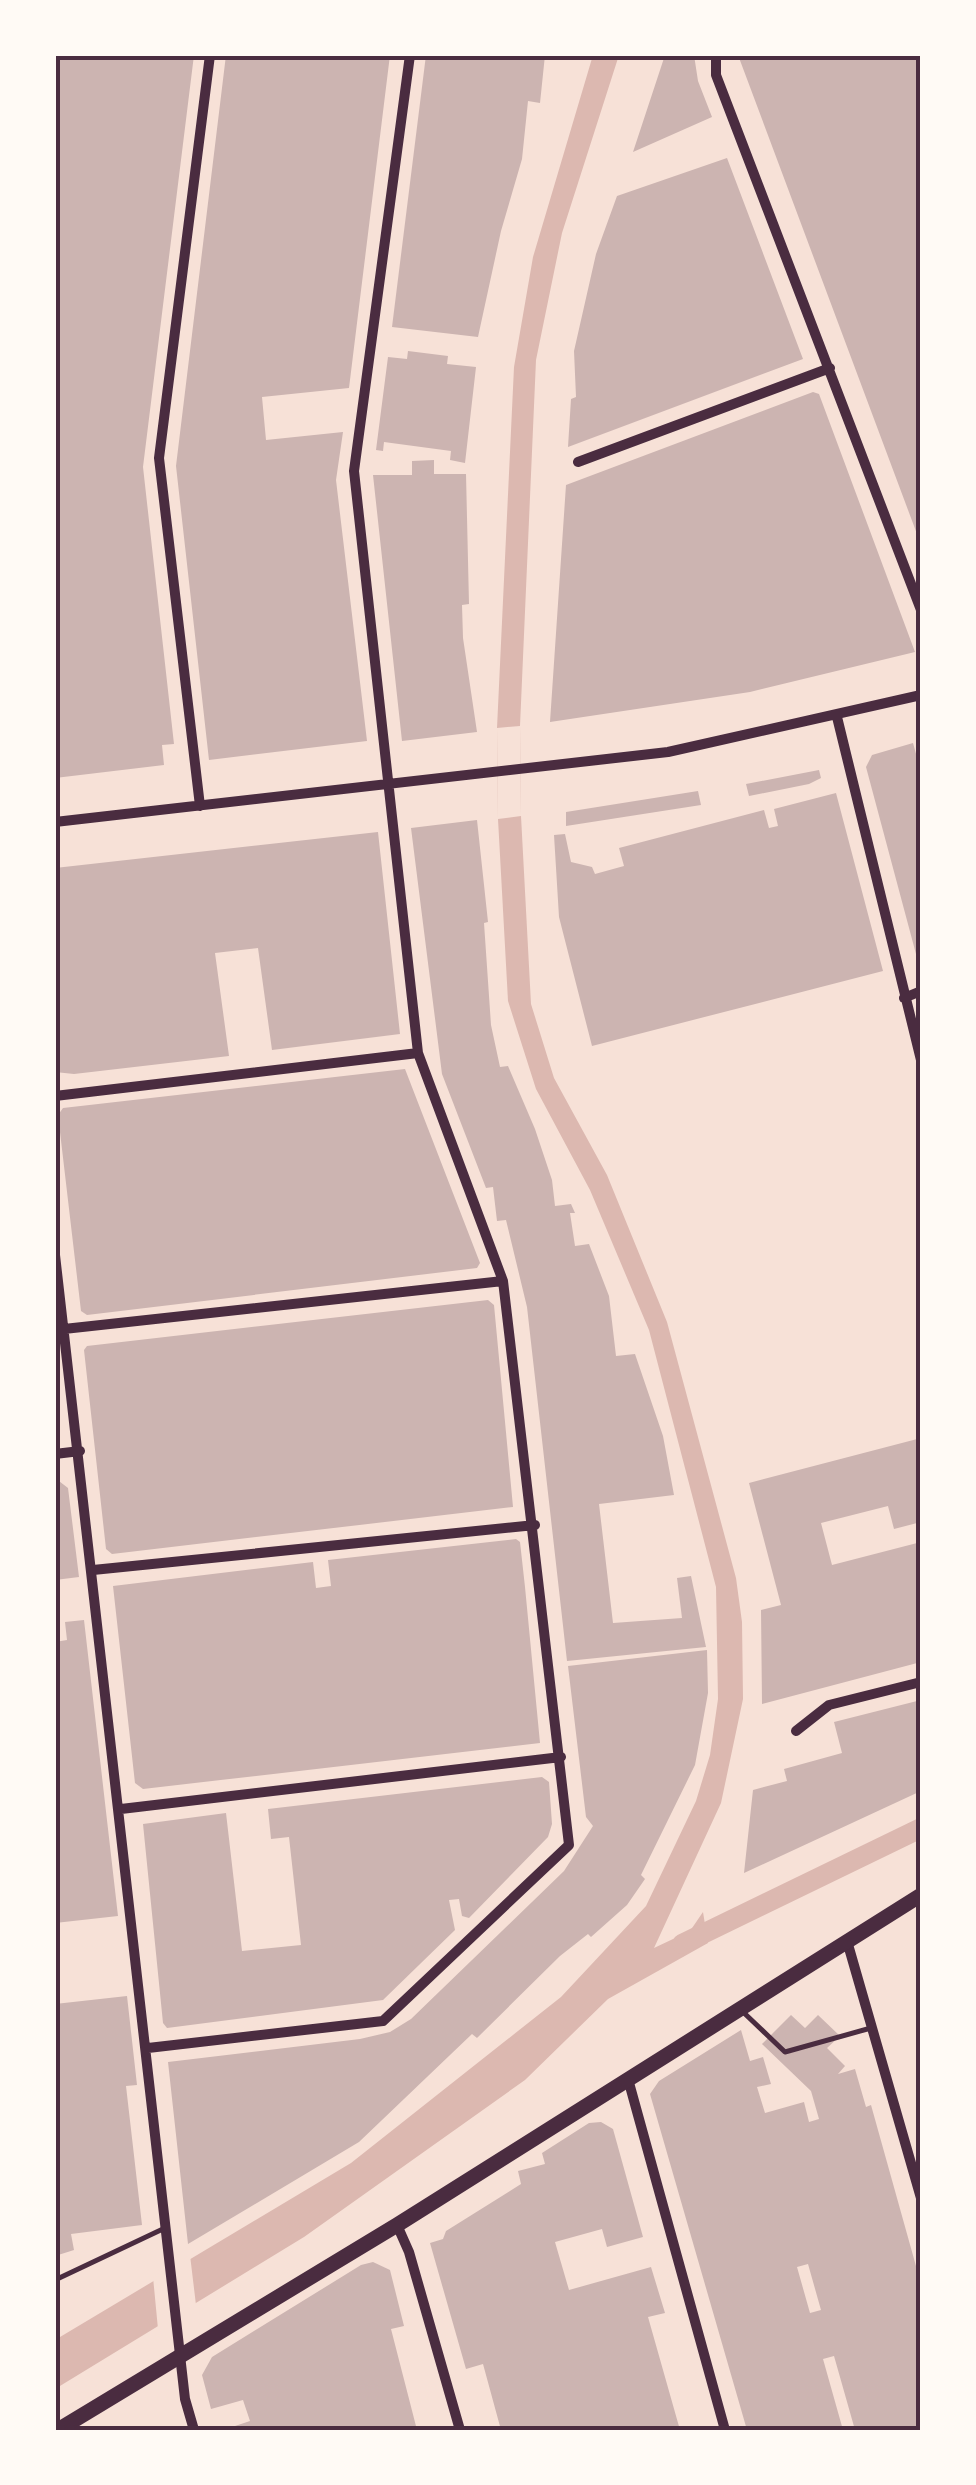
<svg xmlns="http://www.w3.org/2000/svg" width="976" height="2485" viewBox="0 0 976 2485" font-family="'Exo 2',sans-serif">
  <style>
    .water { fill: #dcb8b0 }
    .pier { fill: #f7e1d7 }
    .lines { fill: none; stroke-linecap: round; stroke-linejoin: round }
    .canal { stroke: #dcb8b0; stroke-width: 20 }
    .building { fill: #ccb4b1; fill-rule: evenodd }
    .service { stroke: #4a2c40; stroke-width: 5 }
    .minor { stroke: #4a2c40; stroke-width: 10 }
    .secondary { stroke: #4a2c40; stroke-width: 15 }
    .neatline { fill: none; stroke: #4a2c40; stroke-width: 4 }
  </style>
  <rect width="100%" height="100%" fill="#f7e1d7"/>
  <!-- water -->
  <path class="water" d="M 593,55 L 619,55 L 562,233 L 536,360 L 520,726 L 521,816 L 531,1004 L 554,1078 L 607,1175 L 667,1322 L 736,1578 L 742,1622 L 743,1699 L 721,1803 L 654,1948 L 690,1931 L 703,1912 L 708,1943 L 608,1999 L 525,2080 L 304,2237 L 55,2389 L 55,2340 L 351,2163 L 561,1997 L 646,1906 L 696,1801 L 710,1755 L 718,1699 L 716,1587 L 649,1330 L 590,1190 L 536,1089 L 508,1001 L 498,819 L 497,728 L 514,367 L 533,257 Z"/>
  <!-- pier -->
  <path class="pier" d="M 520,726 L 521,816 L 498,819 L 497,728 Z
    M 190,2255 L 196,2305 L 158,2329 L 153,2277 Z"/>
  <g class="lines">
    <!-- canal -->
    <path class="canal" d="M 682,1944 L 921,1828"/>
  </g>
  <!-- building -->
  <path class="building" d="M 55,55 L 194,55 L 143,467 L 174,744 L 162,745 L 164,765 L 55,778 Z
    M 226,55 L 390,55 L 349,388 L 262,397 L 266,440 L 343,432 L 336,480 L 367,741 L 209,760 L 176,466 Z
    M 426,55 L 545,55 L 540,103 L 528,101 L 522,159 L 501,231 L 478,337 L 392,327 Z
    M 665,55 L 694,55 L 698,81 L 712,117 L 633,152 Z
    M 738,55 L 921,55 L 921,533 L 917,534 Z
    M 727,158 L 803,359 L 568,447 L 571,399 L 576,397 L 574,351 L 596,254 L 617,196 Z
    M 408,351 L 448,356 L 447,364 L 476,367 L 465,463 L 450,460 L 451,451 L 384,442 L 383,451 L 376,450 L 388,357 L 407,359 Z
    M 813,392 L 819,394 L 915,652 L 750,692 L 550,722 L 566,485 Z
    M 434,460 L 434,474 L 466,474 L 469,604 L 462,605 L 463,638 L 477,732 L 402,741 L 373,475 L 412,475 L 412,461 Z
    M 913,743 L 921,772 L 920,969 L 866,767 L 872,755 Z
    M 819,770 L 821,778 L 809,784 L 749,796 L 746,784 Z
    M 698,791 L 701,805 L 566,826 L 566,812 Z
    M 836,793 L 883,971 L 592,1046 L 559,917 L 554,835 L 565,834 L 571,862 L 592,867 L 595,874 L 624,866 L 619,848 L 764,810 L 769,828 L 778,826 L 774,809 Z
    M 477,820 L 488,922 L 484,923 L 491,1025 L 500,1067 L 508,1066 L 535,1129 L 552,1180 L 555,1206 L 571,1204 L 575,1213 L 570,1213 L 575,1246 L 589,1244 L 609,1296 L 616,1356 L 635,1354 L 663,1436 L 674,1495 L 599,1504 L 613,1623 L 682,1618 L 677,1578 L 691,1576 L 706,1647 L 567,1661 L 527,1307 L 506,1220 L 497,1221 L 493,1187 L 486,1188 L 442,1074 L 411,828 Z
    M 378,832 L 400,1034 L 272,1050 L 258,948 L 215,953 L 229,1056 L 74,1074 L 55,1072 L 55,868 Z
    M 405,1069 L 480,1263 L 477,1268 L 87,1315 L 81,1311 L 58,1115 L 63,1108 Z
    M 488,1300 L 494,1305 L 513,1507 L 112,1554 L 106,1549 L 84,1350 L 87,1346 Z
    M 921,1438 L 921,1522 L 894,1529 L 888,1506 L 821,1523 L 832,1565 L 921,1542 L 921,1662 L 762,1704 L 761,1610 L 781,1605 L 749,1483 Z
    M 55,1478 L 68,1488 L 79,1577 L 55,1580 Z
    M 516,1539 L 520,1542 L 525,1587 L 540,1743 L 143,1789 L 135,1783 L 113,1586 L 313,1562 L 316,1588 L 331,1586 L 328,1560 Z
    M 84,1620 L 118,1916 L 55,1923 L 55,1642 L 67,1640 L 65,1622 Z
    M 707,1650 L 708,1693 L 695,1765 L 641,1875 L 645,1879 L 627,1905 L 591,1937 L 588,1934 L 560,1956 L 477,2038 L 472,2034 L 359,2142 L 188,2244 L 168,2062 L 360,2039 L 390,2032 L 411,2019 L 564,1871 L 593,1826 L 586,1817 L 568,1666 Z
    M 921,1700 L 921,1791 L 744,1873 L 753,1790 L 787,1781 L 784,1769 L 842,1753 L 834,1722 Z
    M 542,1777 L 549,1782 L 552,1824 L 548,1837 L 469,1918 L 462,1916 L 459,1899 L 449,1900 L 455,1930 L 383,2000 L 167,2028 L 163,2023 L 143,1824 L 226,1813 L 242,1951 L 301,1945 L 289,1837 L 271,1839 L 268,1809 Z
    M 127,1996 L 137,2085 L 126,2086 L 142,2225 L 71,2234 L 74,2250 L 55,2256 L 55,2004 Z
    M 791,2015 L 805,2028 L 818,2015 L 840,2036 L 827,2048 L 845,2066 L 838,2074 L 855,2069 L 866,2107 L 871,2105 L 921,2284 L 921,2430 L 855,2430 L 834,2356 L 823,2359 L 843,2430 L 747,2430 L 650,2094 L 659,2081 L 741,2030 L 750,2061 L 763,2057 L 771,2084 L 757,2087 L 765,2113 L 804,2102 L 809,2122 L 819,2119 L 811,2091 L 762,2044 ZM 808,2264 L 821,2310 L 810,2313 L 797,2267 Z
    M 589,2123 L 601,2122 L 613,2129 L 643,2237 L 607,2247 L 602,2229 L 555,2242 L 569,2290 L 651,2267 L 665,2313 L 648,2317 L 680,2430 L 501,2430 L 483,2364 L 466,2369 L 430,2243 L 443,2239 L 446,2231 L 521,2184 L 518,2171 L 545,2164 L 542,2153 Z
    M 373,2262 L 390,2270 L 404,2326 L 391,2329 L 417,2430 L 223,2430 L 250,2421 L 243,2400 L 211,2409 L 202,2375 L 212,2357 L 361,2265 Z"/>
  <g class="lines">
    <!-- service -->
    <path class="service" d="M 742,2011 L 785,2052 L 871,2028
      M 55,2280 L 165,2228"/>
    <!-- minor -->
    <path class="minor" d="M 716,55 L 716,75 L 921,610
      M 578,462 L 830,368
      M 837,717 L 921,1060
      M 200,806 L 159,458 L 210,55
      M 55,822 L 668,752 L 921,695
      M 904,998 L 921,991
      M 55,1096 L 418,1053
      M 55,1255 L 185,2399 L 194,2430
      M 64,1329 L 503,1281
      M 55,1454 L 80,1451
      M 93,1570 L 535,1525
      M 796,1731 L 829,1705 L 921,1682
      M 121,1809 L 561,1757
      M 847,1941 L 921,2198
      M 148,2048 L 383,2021 L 569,1845 L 503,1281 L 418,1053 L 354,471 L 410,55
      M 628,2079 L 725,2430
      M 397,2225 L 409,2252 L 460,2430"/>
    <!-- secondary -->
    <path class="secondary" d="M 58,2430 L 397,2225 L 921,1895"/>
  </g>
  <!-- border -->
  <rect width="976" height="2485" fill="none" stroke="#fffaf5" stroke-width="115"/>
  <rect x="58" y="58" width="860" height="2370" class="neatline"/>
</svg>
